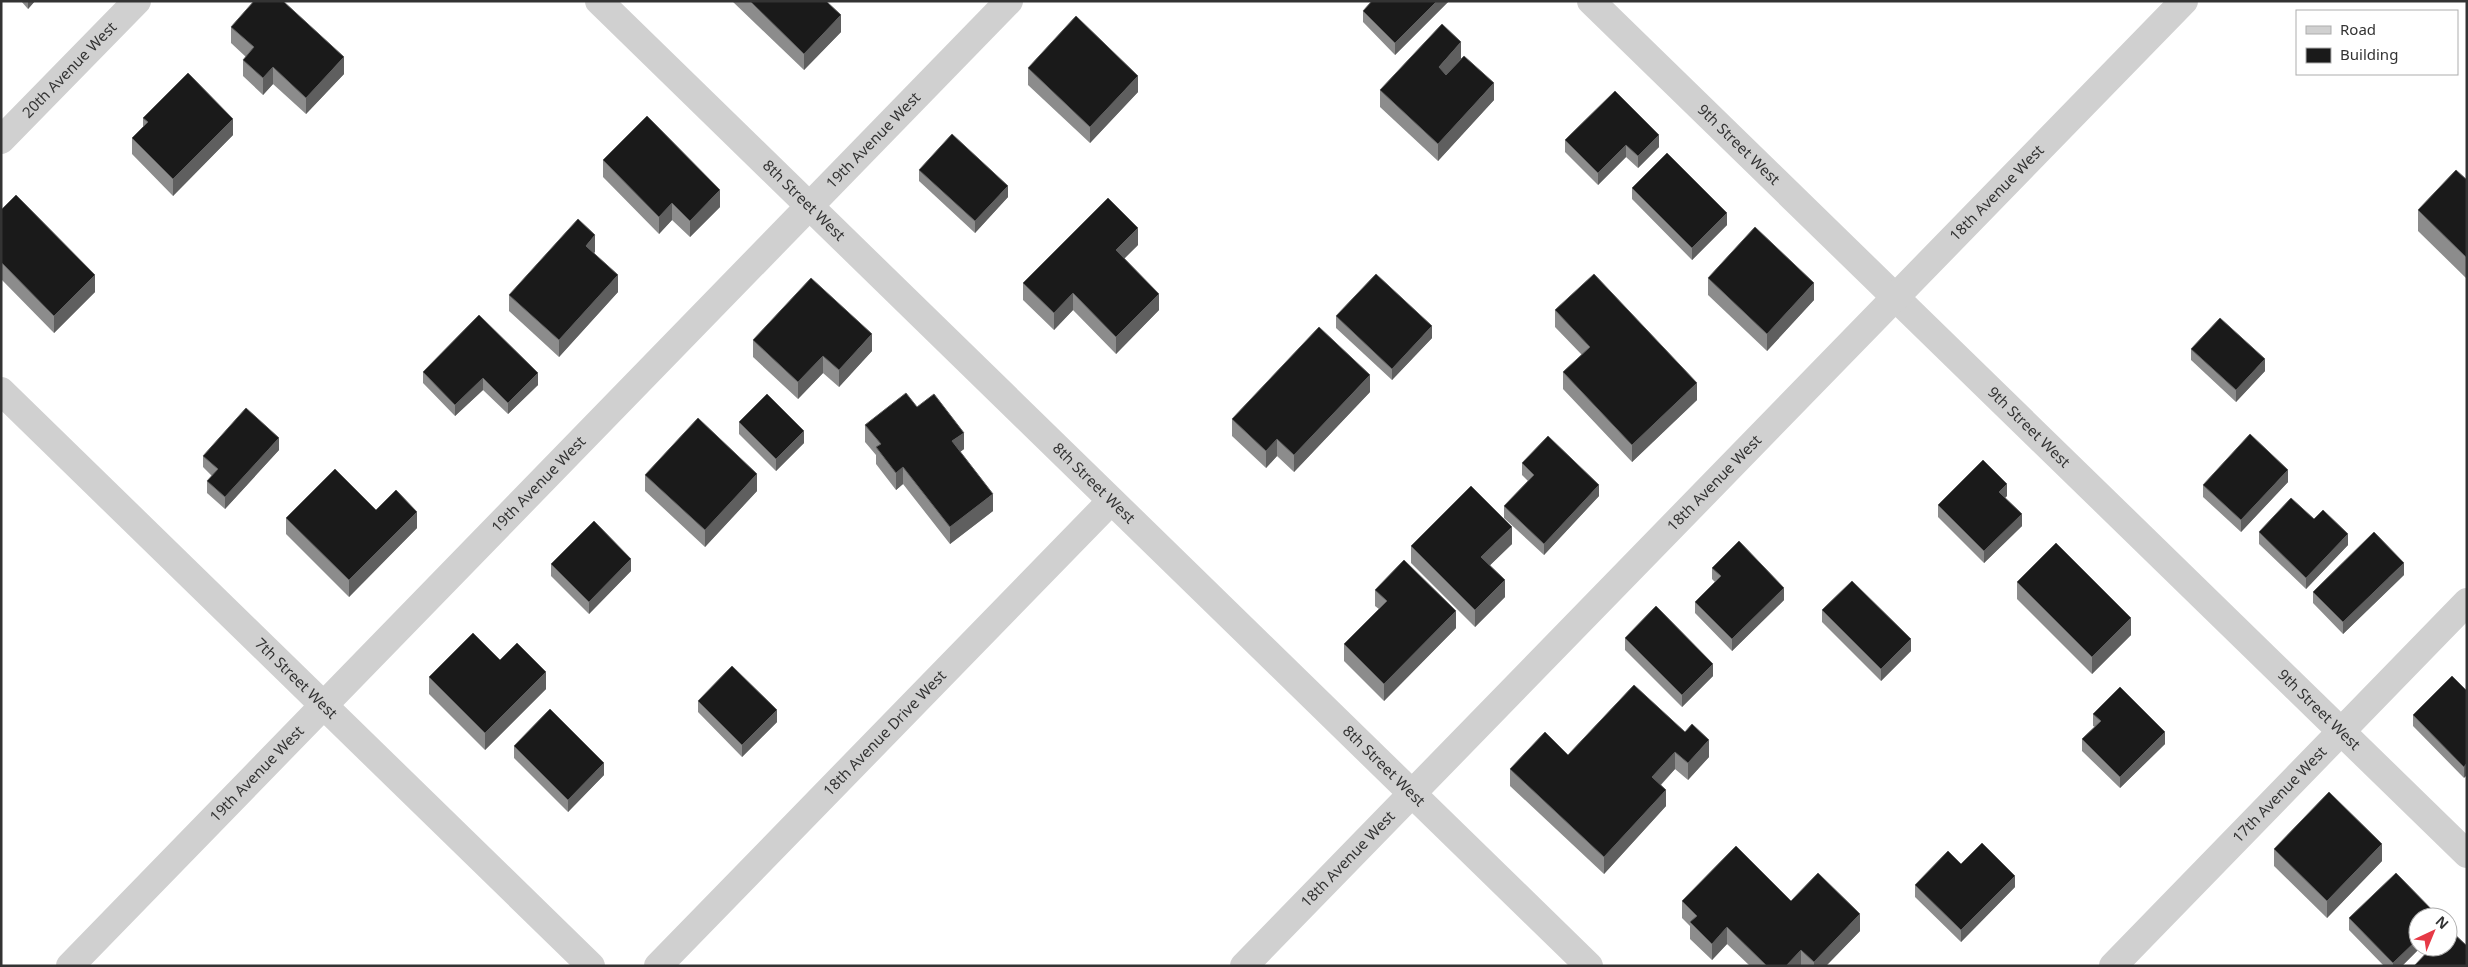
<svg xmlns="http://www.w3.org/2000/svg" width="2468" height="967" viewBox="0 0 2468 967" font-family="'Noto Sans',sans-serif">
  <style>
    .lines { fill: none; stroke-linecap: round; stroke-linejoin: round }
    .minor { stroke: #d0d0d0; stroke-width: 28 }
    .wall { fill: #8c8c8c }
    .shaded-wall { fill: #5f5f5f }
    .building { fill: #1a1a1a; stroke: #5f5f5f }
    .labels { text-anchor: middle; stroke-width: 5; stroke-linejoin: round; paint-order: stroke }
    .street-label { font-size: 15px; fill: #333; stroke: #fff }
  </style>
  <rect width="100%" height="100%" fill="#fff"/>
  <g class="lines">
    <!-- minor -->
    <g class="minor">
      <path id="s1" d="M 599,1 L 1589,966"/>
      <path id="s2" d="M 1591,1 L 2467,854"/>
      <path id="s3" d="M 1,140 L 137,1"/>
      <path id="s4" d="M 1,391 L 591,966"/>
      <path id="s5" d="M 70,966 L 1009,1"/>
      <path id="s6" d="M 658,966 L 1111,501"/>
      <path id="s7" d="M 1244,966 L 2184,1"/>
      <path id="s8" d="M 2113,966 L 2467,602"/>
    </g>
  </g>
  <!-- wall -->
  <path class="wall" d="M 21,1 L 35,1 L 28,9 Z
    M 732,1 L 826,1 L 841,32 L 804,70 Z
    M 1372,1 L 1449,1 L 1395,55 L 1363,22 L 1363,11 Z
    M 231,27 L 344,74 L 306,114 L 273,84 L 263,95 L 243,76 L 243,60 L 246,57 L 231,43 Z
    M 1028,68 L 1138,92 L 1090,143 L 1028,85 Z
    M 1380,90 L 1494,100 L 1438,161 L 1380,107 Z
    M 143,118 L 233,135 L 173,196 L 132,154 L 132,138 L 143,127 Z
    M 1565,140 L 1659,147 L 1638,168 L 1626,157 L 1598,185 L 1565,152 Z
    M 603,160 L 720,207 L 690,237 L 672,220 L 659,234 L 603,177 Z
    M 919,170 L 1008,197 L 975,233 L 919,181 Z
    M 2467,180 L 2467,279 L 2418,231 L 2418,210 Z
    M 1632,188 L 1727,225 L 1692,260 L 1632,199 Z
    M 1,210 L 95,292 L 54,333 L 1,279 Z
    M 1138,245 L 1124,258 L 1159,310 L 1116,354 L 1073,310 L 1054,330 L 1023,300 L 1023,283 Z
    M 595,252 L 594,253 L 618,292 L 559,357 L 509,311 L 509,295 Z
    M 1708,278 L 1814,300 L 1767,351 L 1708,295 Z
    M 1555,310 L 1697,400 L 1632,462 L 1563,389 L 1563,372 L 1582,355 L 1555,327 Z
    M 479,315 L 538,385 L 508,414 L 483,390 L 455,416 L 423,383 L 423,372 Z
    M 1336,316 L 1432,338 L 1392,380 L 1336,328 Z
    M 753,340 L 872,351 L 839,387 L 823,373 L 798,399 L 753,357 Z
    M 2191,349 L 2265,371 L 2236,402 L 2191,360 Z
    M 1370,392 L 1294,472 L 1277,456 L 1266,468 L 1232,436 L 1232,419 Z
    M 917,407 L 964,449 L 960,452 L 993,511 L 950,544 L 903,484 L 896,490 L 876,464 L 876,455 L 865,442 L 865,425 Z
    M 739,422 L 804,443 L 776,471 L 739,434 Z
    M 279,450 L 225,509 L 207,493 L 207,481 L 212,476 L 203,467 L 203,456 Z
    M 1522,463 L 1599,496 L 1544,555 L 1504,518 L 1504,506 L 1528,481 L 1522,475 Z
    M 645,475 L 757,491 L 705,547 L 645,491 Z
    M 2288,482 L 2241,532 L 2203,497 L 2203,485 Z
    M 2007,496 L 2005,498 L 2022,526 L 1984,563 L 1938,517 L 1938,505 Z
    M 376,510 L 417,528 L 349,597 L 286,534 L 286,518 Z
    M 2314,519 L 2348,545 L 2306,589 L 2259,544 L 2259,532 Z
    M 1512,544 L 1490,565 L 1505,597 L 1475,627 L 1411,563 L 1411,546 Z
    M 551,564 L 631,571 L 589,614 L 551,576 Z
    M 1712,568 L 1784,600 L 1732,651 L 1695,613 L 1695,602 L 1715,582 L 1712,579 Z
    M 2404,575 L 2343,634 L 2313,603 L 2313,592 Z
    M 2017,582 L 2131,635 L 2092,674 L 2017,599 Z
    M 1375,590 L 1456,628 L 1384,701 L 1344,661 L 1344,644 L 1379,609 L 1375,606 Z
    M 1822,610 L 1911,651 L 1881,681 L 1822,622 Z
    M 1625,638 L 1713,676 L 1682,707 L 1625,650 Z
    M 429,677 L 546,689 L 485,750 L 429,694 Z
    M 1634,685 L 1709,757 L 1688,780 L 1675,769 L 1661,785 L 1666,806 L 1604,874 L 1510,786 L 1510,769 L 1568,755 Z
    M 2467,691 L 2464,778 L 2413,726 L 2413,715 Z
    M 698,701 L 777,722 L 742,757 L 698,712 Z
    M 2093,714 L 2165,744 L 2120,788 L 2082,751 L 2082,739 L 2095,727 L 2093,726 Z
    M 514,746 L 604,775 L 568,812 L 514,758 Z
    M 2274,849 L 2382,861 L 2327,918 L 2274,866 Z
    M 1915,885 L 2015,887 L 1961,942 L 1915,897 Z
    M 1682,901 L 1791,901 L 1860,931 L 1826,966 L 1750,966 L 1727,944 L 1712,960 L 1690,939 L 1690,926 L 1682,918 Z
    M 2349,918 L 2418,947 L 2421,947 L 2402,966 L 2384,966 L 2349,930 Z"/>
  <!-- shaded-wall -->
  <path class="shaded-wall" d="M 28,1 L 35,1 L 28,9 Z
    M 1437,1 L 1449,1 L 1395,55 L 1395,43 Z
    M 841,15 L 841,32 L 804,70 L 804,54 Z
    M 1461,42 L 1461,59 L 1439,84 L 1439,67 Z
    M 344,57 L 344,74 L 306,114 L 306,98 Z
    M 273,67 L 273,84 L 263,95 L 263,78 Z
    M 1138,76 L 1138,92 L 1090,143 L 1090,127 Z
    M 1494,83 L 1494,100 L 1438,161 L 1438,144 Z
    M 233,119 L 233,135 L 173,196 L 173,179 Z
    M 1659,135 L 1659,147 L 1638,168 L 1638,156 Z
    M 1626,145 L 1626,157 L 1598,185 L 1598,173 Z
    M 1008,186 L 1008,197 L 975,233 L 975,221 Z
    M 720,190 L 720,207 L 690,237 L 690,221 Z
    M 672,203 L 672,220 L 659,234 L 659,217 Z
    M 1727,213 L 1727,225 L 1692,260 L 1692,248 Z
    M 1138,228 L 1138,245 L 1116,267 L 1116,250 Z
    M 595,235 L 595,252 L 586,262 L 586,246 Z
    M 95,275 L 95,292 L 54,333 L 54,316 Z
    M 618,275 L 618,292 L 559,357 L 559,340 Z
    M 1814,283 L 1814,300 L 1767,351 L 1767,334 Z
    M 1073,293 L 1073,310 L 1054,330 L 1054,313 Z
    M 1159,294 L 1159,310 L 1116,354 L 1116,337 Z
    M 1432,326 L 1432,338 L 1392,380 L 1392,369 Z
    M 872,334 L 872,351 L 839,387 L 839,370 Z
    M 823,356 L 823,373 L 798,399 L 798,382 Z
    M 2265,359 L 2265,371 L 2236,402 L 2236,390 Z
    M 538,373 L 538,385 L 508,414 L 508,403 Z
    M 1370,375 L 1370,392 L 1294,472 L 1294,455 Z
    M 483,378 L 483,390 L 455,416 L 455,405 Z
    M 1697,383 L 1697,400 L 1632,462 L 1632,445 Z
    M 804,431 L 804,443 L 776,471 L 776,459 Z
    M 964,433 L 964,449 L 952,458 L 952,441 Z
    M 279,438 L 279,450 L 225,509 L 225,497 Z
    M 1277,439 L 1277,456 L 1266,468 L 1266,451 Z
    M 903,467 L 903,484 L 896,490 L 896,473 Z
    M 2288,470 L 2288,482 L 2241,532 L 2241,520 Z
    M 757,474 L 757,491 L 705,547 L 705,530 Z
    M 2007,484 L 2007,496 L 1999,503 L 1999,492 Z
    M 1599,485 L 1599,496 L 1544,555 L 1544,544 Z
    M 993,494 L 993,511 L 950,544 L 950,527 Z
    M 417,512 L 417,528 L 349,597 L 349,580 Z
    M 2022,514 L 2022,526 L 1984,563 L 1984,551 Z
    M 1512,527 L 1512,544 L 1481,574 L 1481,557 Z
    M 2348,534 L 2348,545 L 2306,589 L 2306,578 Z
    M 631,559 L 631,571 L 589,614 L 589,602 Z
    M 2404,563 L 2404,575 L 2343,634 L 2343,622 Z
    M 1505,580 L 1505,597 L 1475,627 L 1475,610 Z
    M 1784,588 L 1784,600 L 1732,651 L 1732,639 Z
    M 1456,611 L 1456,628 L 1384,701 L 1384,684 Z
    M 2131,618 L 2131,635 L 2092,674 L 2092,657 Z
    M 1911,639 L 1911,651 L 1881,681 L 1881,669 Z
    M 1713,664 L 1713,676 L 1682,707 L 1682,695 Z
    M 546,672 L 546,689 L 485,750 L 485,733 Z
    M 777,710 L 777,722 L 742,757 L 742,745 Z
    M 2165,732 L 2165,744 L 2120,788 L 2120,777 Z
    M 1709,740 L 1709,757 L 1688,780 L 1688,763 Z
    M 1675,752 L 1675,769 L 1652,794 L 1652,777 Z
    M 604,763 L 604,775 L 568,812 L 568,800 Z
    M 2467,763 L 2467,775 L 2464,778 L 2464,767 Z
    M 1666,790 L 1666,806 L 1604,874 L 1604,857 Z
    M 2382,844 L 2382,861 L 2327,918 L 2327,901 Z
    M 2015,876 L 2015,887 L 1961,942 L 1961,930 Z
    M 1860,914 L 1860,931 L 1826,966 L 1814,966 L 1814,962 Z
    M 1727,927 L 1727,944 L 1712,960 L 1712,944 Z
    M 2418,939 L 2418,947 L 2421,947 L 2402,966 L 2393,966 L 2393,963 Z
    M 1801,950 L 1801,966 L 1786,966 Z"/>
  <!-- building -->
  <path class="building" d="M 254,1 L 283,1 L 344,57 L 306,98 L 273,67 L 263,78 L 243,60 L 254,47 L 231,27 Z
    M 750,1 L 826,1 L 841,15 L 804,54 Z
    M 1372,1 L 1437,1 L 1395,43 L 1363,11 Z
    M 1076,16 L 1138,76 L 1090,127 L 1028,68 Z
    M 1442,24 L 1461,42 L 1439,67 L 1446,75 L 1464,56 L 1494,83 L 1438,144 L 1380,90 Z
    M 188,73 L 233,119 L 173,179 L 132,138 L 148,122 L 143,118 Z
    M 1615,91 L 1659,135 L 1638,156 L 1626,145 L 1598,173 L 1565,140 Z
    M 647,116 L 720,190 L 690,221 L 672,203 L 659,217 L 603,160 Z
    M 952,134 L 1008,186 L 975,221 L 919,170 Z
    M 1667,153 L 1727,213 L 1692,248 L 1632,188 Z
    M 2456,170 L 2467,180 L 2467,258 L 2418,210 Z
    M 16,195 L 95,275 L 54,316 L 1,262 L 1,210 Z
    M 1108,198 L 1138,228 L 1116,250 L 1159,294 L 1116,337 L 1073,293 L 1054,313 L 1023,283 Z
    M 578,219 L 595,235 L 586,246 L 618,275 L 559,340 L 509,295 Z
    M 1755,227 L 1814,283 L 1767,334 L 1708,278 Z
    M 1376,274 L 1432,326 L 1392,369 L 1336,316 Z
    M 1594,274 L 1697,383 L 1632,445 L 1563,372 L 1590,347 L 1555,310 Z
    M 811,278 L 872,334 L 839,370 L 823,356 L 798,382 L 753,340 Z
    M 479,315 L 538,373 L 508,403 L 483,378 L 455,405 L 423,372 Z
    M 2220,318 L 2265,359 L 2236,390 L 2191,349 Z
    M 1319,327 L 1370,375 L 1294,455 L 1277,439 L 1266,451 L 1232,419 Z
    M 906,393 L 917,407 L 934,394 L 964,433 L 952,441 L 993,494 L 950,527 L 903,467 L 896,473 L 876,447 L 881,444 L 865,425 Z
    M 767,394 L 804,431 L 776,459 L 739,422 Z
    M 246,408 L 279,438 L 225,497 L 207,481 L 218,469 L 203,456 Z
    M 698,418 L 757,474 L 705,530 L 645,475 Z
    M 2250,434 L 2288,470 L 2241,520 L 2203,485 Z
    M 1548,436 L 1599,485 L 1544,544 L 1504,506 L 1534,475 L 1522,463 Z
    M 1983,460 L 2007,484 L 1999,492 L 2022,514 L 1984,551 L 1938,505 Z
    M 335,469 L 376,510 L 396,490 L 417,512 L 349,580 L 286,518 Z
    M 1471,486 L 1512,527 L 1481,557 L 1505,580 L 1475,610 L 1411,546 Z
    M 2291,498 L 2314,519 L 2323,510 L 2348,534 L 2306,578 L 2259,532 Z
    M 594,521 L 631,559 L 589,602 L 551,564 Z
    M 2374,532 L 2404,563 L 2343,622 L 2313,592 Z
    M 1739,541 L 1784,588 L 1732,639 L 1695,602 L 1721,576 L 1712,568 Z
    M 2056,543 L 2131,618 L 2092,657 L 2017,582 Z
    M 1404,560 L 1456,611 L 1384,684 L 1344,644 L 1387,601 L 1375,590 Z
    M 1852,581 L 1911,639 L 1881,669 L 1822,610 Z
    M 1656,606 L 1713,664 L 1682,695 L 1625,638 Z
    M 473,633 L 500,660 L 517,643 L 546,672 L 485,733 L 429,677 Z
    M 732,666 L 777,710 L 742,745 L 698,701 Z
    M 2452,676 L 2467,691 L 2467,763 L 2464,767 L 2413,715 Z
    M 1634,685 L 1685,732 L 1692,724 L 1709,740 L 1688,763 L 1675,752 L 1652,777 L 1666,790 L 1604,857 L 1510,769 L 1545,732 L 1568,755 Z
    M 2120,687 L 2165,732 L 2120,777 L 2082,739 L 2101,721 L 2093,714 Z
    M 550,709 L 604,763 L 568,800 L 514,746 Z
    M 2329,792 L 2382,844 L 2327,901 L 2274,849 Z
    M 1982,843 L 2015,876 L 1961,930 L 1915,885 L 1948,851 L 1961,864 Z
    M 1736,846 L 1791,901 L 1818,873 L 1860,914 L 1814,962 L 1801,950 L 1786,966 L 1767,966 L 1727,927 L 1712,944 L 1690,922 L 1697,916 L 1682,901 Z
    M 2396,873 L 2439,917 L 2418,917 L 2418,939 L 2393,963 L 2349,918 Z
    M 2449,929 L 2467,946 L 2467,966 L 2414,966 L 2432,947 L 2448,947 L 2448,930 Z"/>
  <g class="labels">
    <!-- street labels -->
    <g class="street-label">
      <text dy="5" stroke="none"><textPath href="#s3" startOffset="98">20th Avenue West</textPath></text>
      <text dy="5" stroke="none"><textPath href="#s5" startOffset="1152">19th Avenue West</textPath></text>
      <text dy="5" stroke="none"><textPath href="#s2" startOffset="206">9th Street West</textPath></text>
      <text dy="5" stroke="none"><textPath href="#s7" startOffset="1079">18th Avenue West</textPath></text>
      <text dy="5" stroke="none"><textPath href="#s1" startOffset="286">8th Street West</textPath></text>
      <text dy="5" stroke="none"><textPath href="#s2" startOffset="611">9th Street West</textPath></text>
      <text dy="5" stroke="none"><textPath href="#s5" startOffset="672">19th Avenue West</textPath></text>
      <text dy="5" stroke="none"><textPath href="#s7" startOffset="674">18th Avenue West</textPath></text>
      <text dy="5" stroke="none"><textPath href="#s1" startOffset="691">8th Street West</textPath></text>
      <text dy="5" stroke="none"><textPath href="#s4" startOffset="412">7th Street West</textPath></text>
      <text dy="5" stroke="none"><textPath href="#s2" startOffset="1016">9th Street West</textPath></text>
      <text dy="5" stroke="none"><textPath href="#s6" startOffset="325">18th Avenue Drive West</textPath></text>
      <text dy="5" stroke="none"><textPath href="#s1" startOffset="1096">8th Street West</textPath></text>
      <text dy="5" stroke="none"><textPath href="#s5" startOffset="268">19th Avenue West</textPath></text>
      <text dy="5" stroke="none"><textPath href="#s8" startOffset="239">17th Avenue West</textPath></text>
      <text dy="5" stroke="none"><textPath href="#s7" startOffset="149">18th Avenue West</textPath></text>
    </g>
  </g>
  <!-- border -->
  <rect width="2468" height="967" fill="none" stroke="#333333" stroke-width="5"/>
  <!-- legend -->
  <rect x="2296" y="10" width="162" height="65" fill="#ffffff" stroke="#adadad"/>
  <rect x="2306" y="26" width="25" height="8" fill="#d0d0d0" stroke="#adadad"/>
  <text x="2340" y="35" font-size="15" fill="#333333">Road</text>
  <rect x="2306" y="48" width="25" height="15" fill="#1a1a1a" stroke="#adadad"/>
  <text x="2340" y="60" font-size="15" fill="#333333">Building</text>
  <!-- north arrow -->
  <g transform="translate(2433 932) rotate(44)"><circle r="24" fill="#ffffff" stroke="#adadad"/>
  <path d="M0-4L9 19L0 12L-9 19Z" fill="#e63946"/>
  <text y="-8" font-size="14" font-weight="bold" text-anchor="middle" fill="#333333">N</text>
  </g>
</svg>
